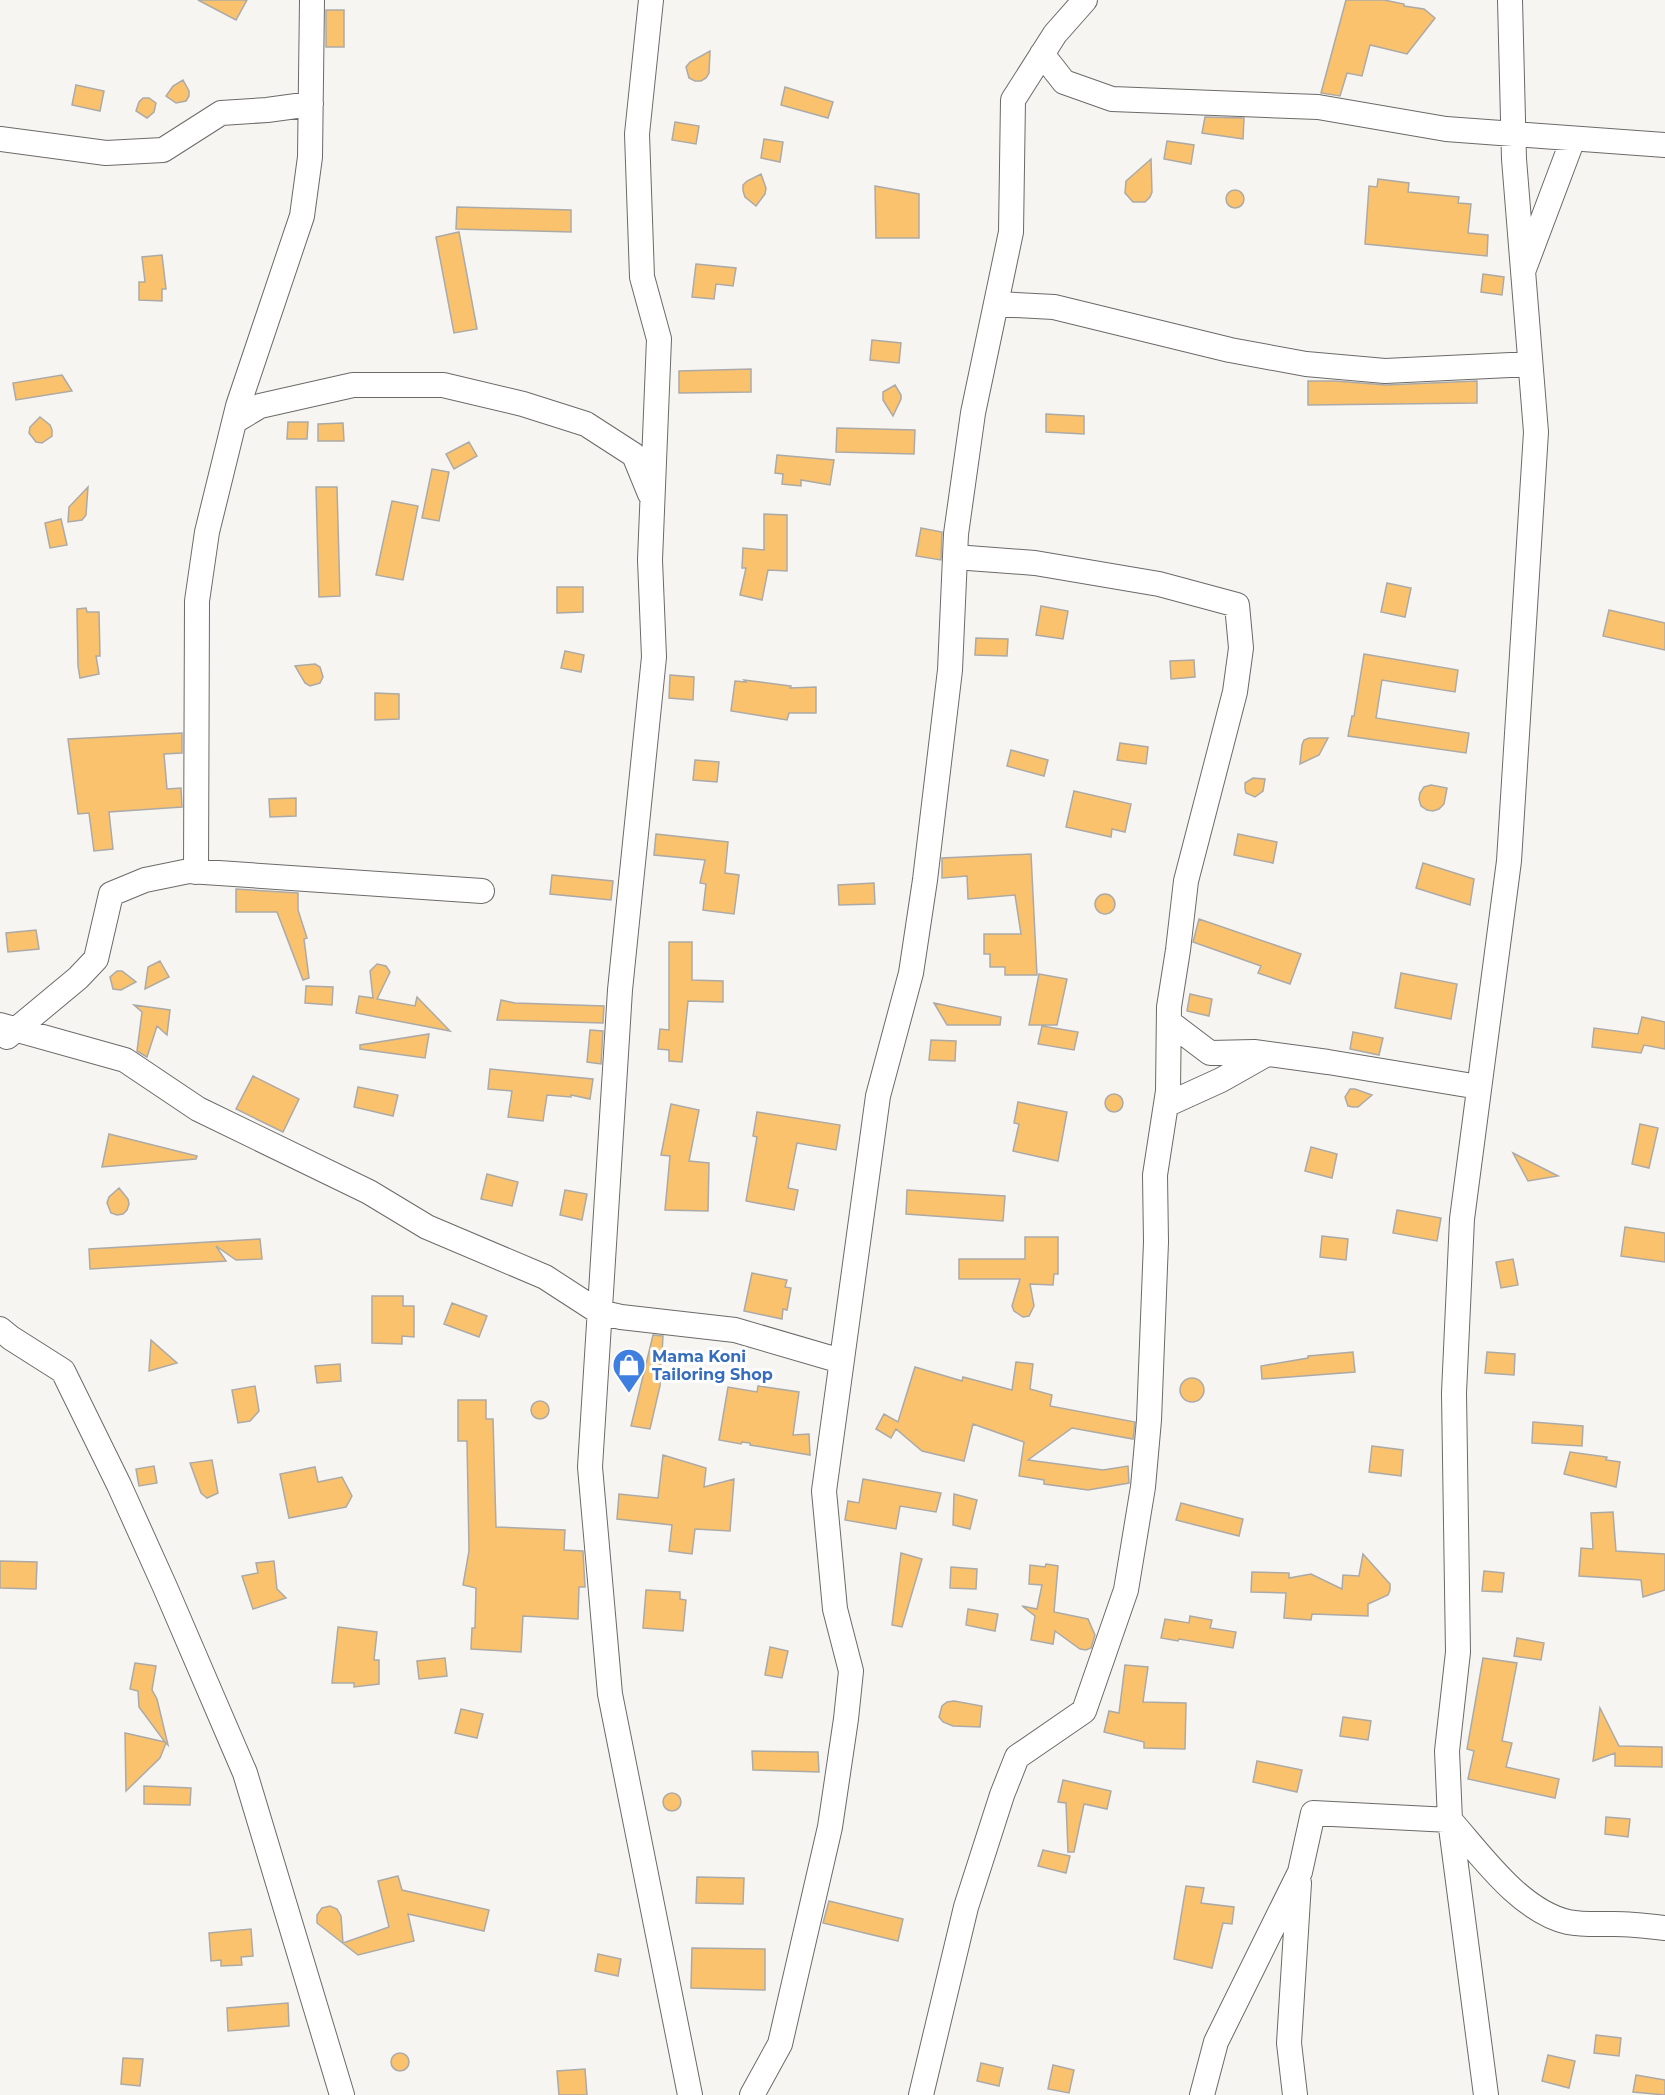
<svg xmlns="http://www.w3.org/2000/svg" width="1665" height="2095" viewBox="0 0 1665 2095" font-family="Montserrat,sans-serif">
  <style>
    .building { fill: #fac26c; stroke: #acaaa7; stroke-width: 1.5 }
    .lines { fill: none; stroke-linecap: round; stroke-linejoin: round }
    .street-casing { stroke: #6c6a68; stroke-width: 26 }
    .street { stroke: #fff; stroke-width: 24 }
    .labels { text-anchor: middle; stroke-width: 6; stroke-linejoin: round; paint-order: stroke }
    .shop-label { font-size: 16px; font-weight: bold; fill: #366cbe; stroke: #fff; text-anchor: start }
  </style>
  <rect width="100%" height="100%" fill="#f7f5f2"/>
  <!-- building -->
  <path class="building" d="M 198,0 L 247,0 L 236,20 Z
    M 1346,0 L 1384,0 L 1404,4 L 1404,6 L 1424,9 L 1435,18 L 1407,54 L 1370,45 L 1362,76 L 1347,73 L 1340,96 L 1321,93 Z
    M 326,10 L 344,10 L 344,47 L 326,47 Z
    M 710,51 L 709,73 L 706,78 L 701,81 L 695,81 L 689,78 L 686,67 L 690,62 Z
    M 183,80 L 189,91 L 189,96 L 186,101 L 176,103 L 166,96 L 173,86 Z
    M 76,85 L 104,91 L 100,111 L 72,105 Z
    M 785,87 L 833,102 L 828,118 L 781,105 Z
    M 143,98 L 149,98 L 156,103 L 154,112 L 147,118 L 136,111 L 139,102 Z
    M 1205,117 L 1244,118 L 1243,139 L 1202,133 Z
    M 675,122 L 699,126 L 696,144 L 672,140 Z
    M 764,139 L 783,142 L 780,162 L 761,158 Z
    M 1167,141 L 1194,145 L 1191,164 L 1164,159 Z
    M 1151,159 L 1152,192 L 1150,197 L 1145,202 L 1133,202 L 1125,193 L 1126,181 Z
    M 761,174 L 766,188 L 765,194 L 756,206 L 745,197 L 743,191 L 743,185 L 747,181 Z
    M 1378,179 L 1409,183 L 1408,192 L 1459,197 L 1458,203 L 1471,204 L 1468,233 L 1488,235 L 1487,256 L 1365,244 L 1369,186 L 1377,187 Z
    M 875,186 L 919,194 L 919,238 L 876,238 Z
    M1226 199a9 9 0 1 1 18 0a9 9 0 1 1-18 0Z
    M 457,207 L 571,210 L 571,232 L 456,229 Z
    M 459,232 L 477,329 L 454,333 L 436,237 Z
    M 162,255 L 166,289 L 162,289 L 162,301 L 139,300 L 139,282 L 145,282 L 142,257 Z
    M 696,264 L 736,268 L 733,286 L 716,284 L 714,299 L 692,297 Z
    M 1483,274 L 1504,277 L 1502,295 L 1481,292 Z
    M 872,340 L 901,343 L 899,363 L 870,360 Z
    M 751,369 L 751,392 L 679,393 L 679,371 Z
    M 62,375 L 72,391 L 16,400 L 13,383 Z
    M 1308,381 L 1335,381 L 1386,385 L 1477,381 L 1477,403 L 1308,405 Z
    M 895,385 L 901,395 L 901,399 L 893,416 L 883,400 L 883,392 Z
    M 1046,414 L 1084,416 L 1084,434 L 1046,432 Z
    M 40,417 L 50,425 L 52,430 L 52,436 L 42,443 L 36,442 L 29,433 L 30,427 Z
    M 288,422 L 308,422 L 307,439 L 287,439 Z
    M 343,423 L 344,441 L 318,441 L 318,424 Z
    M 837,428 L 915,430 L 914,454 L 836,452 Z
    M 469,442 L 477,456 L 454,469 L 446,454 Z
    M 777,455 L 834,460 L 830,485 L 801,480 L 801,486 L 782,484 L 783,474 L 775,473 Z
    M 432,469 L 449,472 L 439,521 L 422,518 Z
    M 88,487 L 86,515 L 82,520 L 68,522 L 69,507 Z
    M 316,487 L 337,487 L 340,596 L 319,597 Z
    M 392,501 L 418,506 L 403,580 L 376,575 Z
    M 764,514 L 787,515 L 787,571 L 768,570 L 762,600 L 740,595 L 746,568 L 742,568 L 743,548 L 764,550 Z
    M 61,519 L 67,545 L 50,548 L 45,523 Z
    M 921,528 L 942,532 L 941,560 L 916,556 Z
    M 1387,583 L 1411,588 L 1405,617 L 1381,612 Z
    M 557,587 L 583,587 L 583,612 L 557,613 Z
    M 1041,606 L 1068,611 L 1063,639 L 1036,635 Z
    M 86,608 L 87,612 L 99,612 L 100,656 L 96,656 L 99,674 L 80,678 L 78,666 L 77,609 Z
    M 1609,610 L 1665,623 L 1665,650 L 1603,636 Z
    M 976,638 L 1008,639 L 1007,656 L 975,655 Z
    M 565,651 L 584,655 L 581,672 L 561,668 Z
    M 1364,654 L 1458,670 L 1455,692 L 1382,680 L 1376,718 L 1469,733 L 1466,753 L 1348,736 L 1352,716 L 1354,716 Z
    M 1194,660 L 1195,677 L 1171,679 L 1170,661 Z
    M 315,664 L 320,667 L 323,677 L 320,683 L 310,686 L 305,683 L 295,666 Z
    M 670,675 L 694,677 L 693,700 L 669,698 Z
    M 744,680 L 791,686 L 790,688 L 816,687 L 816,713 L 789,713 L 787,720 L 731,711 L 735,681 L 746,682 Z
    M 375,693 L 399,694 L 399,719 L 375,720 Z
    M 182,733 L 182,753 L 164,754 L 167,789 L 181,788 L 182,807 L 109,812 L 113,849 L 94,851 L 89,813 L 78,814 L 68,739 Z
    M 1309,738 L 1328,738 L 1319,755 L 1300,764 L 1302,745 L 1304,740 Z
    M 1120,743 L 1148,747 L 1146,764 L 1117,760 Z
    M 1011,750 L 1048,760 L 1044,776 L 1007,766 Z
    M 695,760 L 719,762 L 717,782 L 693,780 Z
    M 1253,778 L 1265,779 L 1263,791 L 1255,797 L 1246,793 L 1245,789 L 1245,783 Z
    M 1431,785 L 1447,788 L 1444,804 L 1439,809 L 1433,811 L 1427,810 L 1421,806 L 1419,799 L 1420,793 L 1424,787 Z
    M 1074,791 L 1131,804 L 1125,832 L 1112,829 L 1111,837 L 1066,827 Z
    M 296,798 L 296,816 L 270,817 L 269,799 Z
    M 656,834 L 728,842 L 725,873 L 739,875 L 734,914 L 703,910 L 706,884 L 700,883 L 705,860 L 654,855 Z
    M 1238,834 L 1277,842 L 1273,863 L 1234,855 Z
    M 1031,854 L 1037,975 L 1005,975 L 1005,967 L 990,967 L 990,954 L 984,954 L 984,934 L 1021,934 L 1015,895 L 968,899 L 967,876 L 942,878 L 942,858 Z
    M 1423,863 L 1474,879 L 1470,905 L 1416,888 Z
    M 552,875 L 613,881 L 611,900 L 550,894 Z
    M 874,883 L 875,904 L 839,905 L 838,885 Z
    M 236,889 L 298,893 L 298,910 L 307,938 L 304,939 L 309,978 L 303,980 L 277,912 L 236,912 Z
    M1095 904a10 10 0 1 1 20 0a10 10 0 1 1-20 0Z
    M 1199,919 L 1301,954 L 1290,984 L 1258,973 L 1261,966 L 1193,942 Z
    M 36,930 L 39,949 L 8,952 L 6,933 Z
    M 669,942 L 692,942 L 692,980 L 723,981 L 723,1002 L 688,1001 L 682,1062 L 669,1061 L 669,1050 L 658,1049 L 660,1029 L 669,1030 Z
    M 160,961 L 169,977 L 145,989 L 148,967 Z
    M 377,964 L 386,966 L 390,972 L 377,999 L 415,1006 L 417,997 L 450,1031 L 356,1013 L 359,996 L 373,998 L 370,971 Z
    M 117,971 L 122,971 L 136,982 L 121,990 L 113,989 L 110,977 Z
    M 1401,973 L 1457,984 L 1451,1019 L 1395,1008 Z
    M 1039,974 L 1067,979 L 1057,1025 L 1029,1025 Z
    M 306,986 L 333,987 L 332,1005 L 305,1003 Z
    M 1190,994 L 1212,999 L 1209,1016 L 1187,1011 Z
    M 501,1000 L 515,1003 L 604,1006 L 603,1023 L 497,1020 Z
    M 934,1003 L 1001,1017 L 1000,1025 L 947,1025 Z
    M 134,1005 L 170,1010 L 167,1035 L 157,1026 L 147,1057 L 137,1051 L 142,1012 Z
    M 1642,1017 L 1665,1022 L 1665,1049 L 1644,1045 L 1641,1053 L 1592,1047 L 1594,1028 L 1638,1034 Z
    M 1042,1026 L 1078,1032 L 1074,1050 L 1038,1044 Z
    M 590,1030 L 603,1031 L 601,1064 L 587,1062 Z
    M 1353,1032 L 1383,1038 L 1379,1055 L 1350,1049 Z
    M 429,1034 L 425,1058 L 360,1049 L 360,1045 Z
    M 931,1040 L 956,1041 L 955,1061 L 929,1060 Z
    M 490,1069 L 593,1079 L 590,1099 L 571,1095 L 571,1097 L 547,1095 L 543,1121 L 508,1117 L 512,1091 L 488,1089 Z
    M 253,1076 L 299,1099 L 283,1132 L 236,1109 Z
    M 358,1087 L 398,1095 L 393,1116 L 354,1107 Z
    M 1350,1089 L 1355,1089 L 1372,1095 L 1358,1107 L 1353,1107 L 1348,1106 L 1345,1097 Z
    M1105 1103a9 9 0 1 1 18 0a9 9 0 1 1-18 0Z
    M 1018,1102 L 1067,1112 L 1058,1161 L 1013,1151 L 1019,1124 L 1014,1123 Z
    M 671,1104 L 699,1110 L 689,1161 L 709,1163 L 708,1211 L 665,1210 L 670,1156 L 661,1155 Z
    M 757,1112 L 840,1125 L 836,1150 L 797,1143 L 788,1188 L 798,1190 L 794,1210 L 746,1201 L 757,1137 L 753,1136 Z
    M 1640,1124 L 1658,1128 L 1649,1168 L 1632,1164 Z
    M 109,1134 L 197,1156 L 196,1159 L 102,1167 Z
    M 1311,1147 L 1337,1154 L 1332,1178 L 1305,1171 Z
    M 1513,1153 L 1558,1176 L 1528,1181 Z
    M 487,1174 L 518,1182 L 512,1206 L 481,1199 Z
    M 119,1188 L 128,1199 L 129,1204 L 127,1210 L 123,1214 L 117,1215 L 111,1213 L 107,1203 L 109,1197 Z
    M 565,1190 L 587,1194 L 582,1220 L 560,1215 Z
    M 907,1190 L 1005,1196 L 1003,1221 L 906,1214 Z
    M 1397,1210 L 1441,1218 L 1437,1241 L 1393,1233 Z
    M 1625,1227 L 1665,1233 L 1665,1262 L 1621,1256 Z
    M 1322,1236 L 1348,1239 L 1346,1260 L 1320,1257 Z
    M 1025,1237 L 1058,1237 L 1058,1274 L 1054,1274 L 1053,1285 L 1030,1284 L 1034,1306 L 1029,1316 L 1023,1317 L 1014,1311 L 1012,1306 L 1020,1279 L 959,1279 L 959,1259 L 1025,1259 Z
    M 260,1239 L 262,1259 L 236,1260 L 216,1246 L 226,1261 L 90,1269 L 89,1249 Z
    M 1513,1259 L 1518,1285 L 1501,1288 L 1496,1262 Z
    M 752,1273 L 787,1280 L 785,1287 L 791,1288 L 787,1310 L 783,1309 L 782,1319 L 744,1311 Z
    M 372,1296 L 403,1296 L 403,1306 L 414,1306 L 414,1337 L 402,1336 L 402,1344 L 372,1343 Z
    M 452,1303 L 487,1316 L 479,1337 L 444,1324 Z
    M 653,1335 L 663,1336 L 660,1386 L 650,1429 L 631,1426 Z
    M 151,1340 L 177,1363 L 149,1371 Z
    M 1353,1352 L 1355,1372 L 1262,1379 L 1261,1366 L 1308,1358 L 1308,1356 Z
    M 1487,1352 L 1515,1354 L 1514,1375 L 1485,1373 Z
    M 1016,1362 L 1033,1364 L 1030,1389 L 1052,1395 L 1050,1406 L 1135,1422 L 1133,1439 L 1072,1428 L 1028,1460 L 1103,1470 L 1128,1466 L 1129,1483 L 1088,1490 L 1044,1484 L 1044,1480 L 1019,1476 L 1024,1442 L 973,1424 L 964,1461 L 922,1451 L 896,1429 L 891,1438 L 876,1429 L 884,1414 L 898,1422 L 915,1367 L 962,1381 L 963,1377 L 1012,1390 Z
    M 340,1364 L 341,1381 L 317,1383 L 315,1366 Z
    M1180 1390a12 12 0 1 1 24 0a12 12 0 1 1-24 0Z
    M 255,1386 L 259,1411 L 250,1421 L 238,1423 L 232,1390 Z
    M 758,1386 L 799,1392 L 793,1435 L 809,1434 L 810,1455 L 750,1445 L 750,1443 L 742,1442 L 741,1444 L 719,1440 L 728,1387 L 757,1392 Z
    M 458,1400 L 486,1400 L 486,1419 L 493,1419 L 496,1527 L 565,1530 L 564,1550 L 583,1551 L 585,1587 L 579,1587 L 578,1619 L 523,1616 L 521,1652 L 471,1649 L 472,1628 L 475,1628 L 476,1588 L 463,1585 L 469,1551 L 467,1441 L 458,1441 Z
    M531 1410a9 9 0 1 1 18 0a9 9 0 1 1-18 0Z
    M 1533,1422 L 1583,1426 L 1582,1446 L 1532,1443 Z
    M 1372,1446 L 1403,1450 L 1401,1476 L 1369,1472 Z
    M 1570,1452 L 1607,1457 L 1606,1460 L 1620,1462 L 1616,1487 L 1564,1474 Z
    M 663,1455 L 706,1468 L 704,1487 L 734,1479 L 730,1531 L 695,1529 L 692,1554 L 669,1551 L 672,1525 L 617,1519 L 619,1494 L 658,1498 Z
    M 212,1460 L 218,1493 L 207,1498 L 201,1493 L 190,1463 Z
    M 154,1466 L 157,1483 L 139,1486 L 136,1469 Z
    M 315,1467 L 318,1482 L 342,1477 L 352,1496 L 346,1507 L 289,1518 L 280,1474 Z
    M 863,1479 L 941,1493 L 936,1512 L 900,1506 L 896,1529 L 845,1520 L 848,1501 L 859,1503 Z
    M 954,1494 L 977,1500 L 970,1529 L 953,1525 Z
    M 1181,1503 L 1243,1519 L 1239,1536 L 1176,1520 Z
    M 1613,1512 L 1616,1551 L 1665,1554 L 1665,1590 L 1643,1597 L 1641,1580 L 1579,1576 L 1581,1548 L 1593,1549 L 1591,1513 Z
    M 901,1553 L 922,1559 L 902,1627 L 892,1625 Z
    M 1363,1554 L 1390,1584 L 1390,1590 L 1388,1595 L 1368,1604 L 1368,1616 L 1312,1614 L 1311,1620 L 1284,1618 L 1286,1593 L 1251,1592 L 1252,1572 L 1289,1573 L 1289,1578 L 1311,1574 L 1342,1589 L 1343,1575 L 1359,1576 Z
    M 0,1561 L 37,1562 L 36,1589 L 0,1588 Z
    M 274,1561 L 277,1589 L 286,1598 L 253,1609 L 242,1576 L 258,1573 L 256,1563 Z
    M 1046,1564 L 1058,1566 L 1054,1612 L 1088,1619 L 1095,1635 L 1091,1648 L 1086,1650 L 1080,1649 L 1055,1631 L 1053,1644 L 1031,1640 L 1035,1616 L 1022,1606 L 1037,1609 L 1042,1585 L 1029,1584 L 1030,1565 L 1045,1567 Z
    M 951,1567 L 977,1569 L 976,1589 L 950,1588 Z
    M 1484,1571 L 1504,1573 L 1502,1592 L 1482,1591 Z
    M 646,1590 L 680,1592 L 680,1599 L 686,1600 L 683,1631 L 643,1628 Z
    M 968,1609 L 998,1614 L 995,1631 L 966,1625 Z
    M 1190,1616 L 1212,1620 L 1210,1628 L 1236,1632 L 1233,1648 L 1179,1639 L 1178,1641 L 1161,1638 L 1165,1619 L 1189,1623 Z
    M 338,1627 L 377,1632 L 374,1660 L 379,1660 L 379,1684 L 354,1687 L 354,1683 L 332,1683 Z
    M 1517,1638 L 1544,1643 L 1541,1660 L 1514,1656 Z
    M 770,1647 L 788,1651 L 782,1678 L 765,1675 Z
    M 445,1658 L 447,1676 L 419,1679 L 417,1661 Z
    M 1483,1658 L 1517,1663 L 1502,1741 L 1512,1743 L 1506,1767 L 1559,1779 L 1555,1798 L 1468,1779 L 1474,1751 L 1467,1749 Z
    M 135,1663 L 156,1666 L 152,1690 L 157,1699 L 168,1745 L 166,1743 L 160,1758 L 126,1791 L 125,1733 L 165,1742 L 139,1707 L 138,1691 L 130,1689 Z
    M 1125,1665 L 1148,1667 L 1143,1702 L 1186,1703 L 1185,1749 L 1144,1748 L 1144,1742 L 1104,1732 L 1109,1711 L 1119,1713 Z
    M 954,1701 L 982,1706 L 980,1727 L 953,1726 L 943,1722 L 939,1717 L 942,1706 L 947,1702 Z
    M 1600,1708 L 1619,1746 L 1662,1747 L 1662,1767 L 1615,1766 L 1615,1753 L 1593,1761 Z
    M 461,1709 L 483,1714 L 477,1738 L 455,1733 Z
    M 1343,1717 L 1371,1721 L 1368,1740 L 1340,1736 Z
    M 752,1751 L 818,1752 L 819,1772 L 753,1770 Z
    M 1257,1761 L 1302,1770 L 1297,1792 L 1253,1782 Z
    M 1063,1780 L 1111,1791 L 1107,1809 L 1084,1804 L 1074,1852 L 1068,1852 L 1066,1803 L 1058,1802 Z
    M 144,1786 L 191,1788 L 190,1805 L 144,1804 Z
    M663 1802a9 9 0 1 1 18 0a9 9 0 1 1-18 0Z
    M 1606,1817 L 1630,1819 L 1628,1837 L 1605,1834 Z
    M 1043,1850 L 1070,1856 L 1066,1873 L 1038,1866 Z
    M 398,1876 L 402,1890 L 489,1910 L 484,1931 L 408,1914 L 414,1941 L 358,1955 L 317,1923 L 317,1915 L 322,1908 L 330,1906 L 337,1909 L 341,1916 L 343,1943 L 389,1927 L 378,1881 Z
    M 697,1877 L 744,1878 L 743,1904 L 696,1903 Z
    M 1186,1886 L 1204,1888 L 1201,1903 L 1234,1907 L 1232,1924 L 1223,1923 L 1212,1968 L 1174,1959 Z
    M 829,1901 L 903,1919 L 898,1941 L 823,1923 Z
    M 251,1929 L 253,1956 L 241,1957 L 242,1965 L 221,1966 L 221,1960 L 211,1961 L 209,1933 Z
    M 692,1948 L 765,1949 L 765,1990 L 691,1988 Z
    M 598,1954 L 621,1959 L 618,1976 L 595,1971 Z
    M 288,2003 L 289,2026 L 228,2031 L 227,2008 Z
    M 1596,2035 L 1621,2038 L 1619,2056 L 1594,2053 Z
    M391 2062a9 9 0 1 1 18 0a9 9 0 1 1-18 0Z
    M 1548,2055 L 1575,2061 L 1569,2088 L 1542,2081 Z
    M 123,2058 L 143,2059 L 140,2086 L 121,2084 Z
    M 981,2063 L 1003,2068 L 999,2086 L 977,2081 Z
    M 1053,2065 L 1074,2070 L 1069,2093 L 1048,2089 Z
    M 585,2069 L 587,2095 L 559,2095 L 557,2071 Z
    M 1636,2075 L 1665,2080 L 1665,2095 L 1633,2092 Z"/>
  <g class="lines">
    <!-- street casing -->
    <g class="street-casing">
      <path id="street" d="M 651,0 L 637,134 L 642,277 L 659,339 L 650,560 L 654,657 L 620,990 L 590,1467 L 610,1694 L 690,2095
        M 1042,54 L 1064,82 L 1112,99 L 1318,107 L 1446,129 L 1665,145
        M 0,139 L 106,153 L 163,150 L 221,113 L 267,110 L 311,104
        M 1524,269 L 1573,139
        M 996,304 L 1054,307 L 1230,350 L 1306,364 L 1385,371 L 1530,364
        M 235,421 L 260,406 L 353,385 L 443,385 L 523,404 L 586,424 L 634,455 L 650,494
        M 196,872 L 197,601 L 207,532 L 238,406 L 302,216 L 310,157 L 312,0
        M 1169,1022 L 1210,1053 L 1254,1052 L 1328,1062 L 1479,1087
        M 0,1025 L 125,1060 L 198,1109 L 369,1192 L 427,1227 L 545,1277 L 599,1312 L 621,1317 L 735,1330 L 841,1361
        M 7,1037 L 78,978 L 96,959 L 111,894 L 145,880 L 189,871 L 482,891
        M 1166,1105 L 1221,1080 L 1267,1054
        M 0,1329 L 11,1338 L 63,1371 L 119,1485 L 165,1587 L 245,1773 L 342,2095
        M 752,2095 L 780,2044 L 830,1827 L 846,1719 L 851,1671 L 835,1609 L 824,1491 L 878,1096 L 911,973 L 925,880 L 950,670 L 956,534 L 973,413 L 1011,232 L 1013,100 L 1055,34 L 1085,0
        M 921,2095 L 966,1907 L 1002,1795 L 1017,1757 L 1084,1711 L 1126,1590 L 1143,1487 L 1149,1420 L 1156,1242 L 1155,1175 L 1168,1091 L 1169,1007 L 1178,950 L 1186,881 L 1235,692 L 1241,648 L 1237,605 L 1159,584 L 1035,563 L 955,557
        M 1202,2095 L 1216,2042 L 1300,1872 L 1313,1813 L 1450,1820 C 1481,1855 1520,1911 1568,1922 C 1583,1925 1599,1924 1614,1924 C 1631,1924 1648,1926 1665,1928
        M 1295,2095 L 1289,2043 L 1299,1883
        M 1486,2095 L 1450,1820 L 1447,1751 L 1458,1652 L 1454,1393 L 1462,1219 L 1509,861 L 1536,432 L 1514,159 L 1510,0"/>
    </g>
    <!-- street -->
    <use href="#street" class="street"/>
  </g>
  <!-- icons -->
  <defs>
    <g id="shop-pin" transform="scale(1.725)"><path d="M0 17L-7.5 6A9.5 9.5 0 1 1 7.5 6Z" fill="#3f7fe0" stroke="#fff"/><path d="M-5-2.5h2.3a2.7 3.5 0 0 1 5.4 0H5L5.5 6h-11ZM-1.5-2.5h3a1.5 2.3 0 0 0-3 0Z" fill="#fff"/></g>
  </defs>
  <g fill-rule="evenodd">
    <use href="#shop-pin" x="629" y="1365"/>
  </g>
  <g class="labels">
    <!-- shop labels -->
    <g class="shop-label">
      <text x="652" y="1362">Mama Koni<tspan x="652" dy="18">Tailoring Shop</tspan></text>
    </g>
  </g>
</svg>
